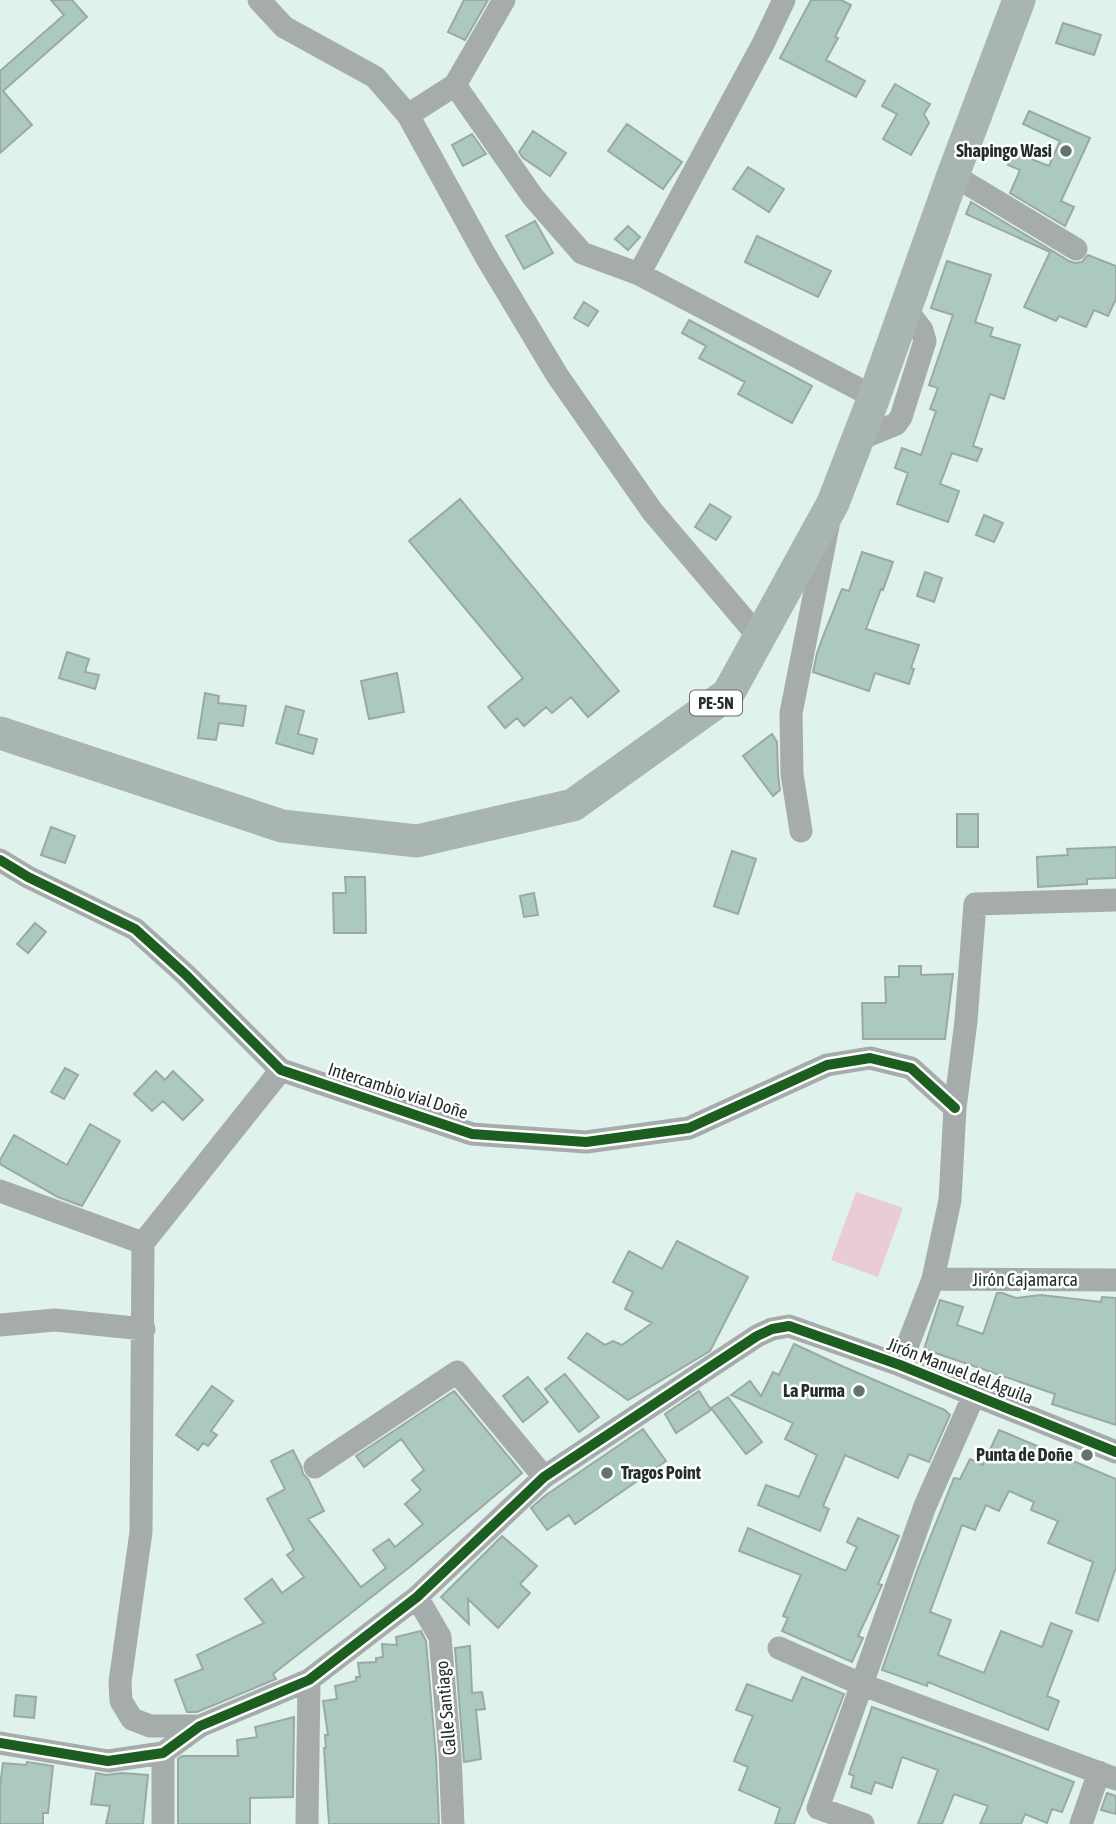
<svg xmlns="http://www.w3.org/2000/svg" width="1116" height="1824" viewBox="0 0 1116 1824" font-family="'Asap Condensed',sans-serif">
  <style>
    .green { fill: #eaccd5 }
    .building { fill: #acc9c0; stroke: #9ba9a4; stroke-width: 2 }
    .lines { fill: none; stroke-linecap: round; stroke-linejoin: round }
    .minor { stroke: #a6acab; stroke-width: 23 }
    .highway { stroke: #a9b5b0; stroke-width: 33 }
    .cycleway-casing { stroke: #fff; stroke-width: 15 }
    .cycleway { stroke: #1b5e20; stroke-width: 10 }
    .poi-dot { fill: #64736f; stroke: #fff; stroke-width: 2.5 }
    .labels { text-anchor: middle; stroke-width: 5; stroke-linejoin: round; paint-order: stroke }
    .shield { fill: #fff; stroke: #646d6b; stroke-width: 2 }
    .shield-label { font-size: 16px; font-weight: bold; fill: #222f2b }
    .poi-label { font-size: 18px; font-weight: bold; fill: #222f2b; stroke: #fff; text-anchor: end }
    .street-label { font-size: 18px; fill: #222f2b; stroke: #fff }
  </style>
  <rect width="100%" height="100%" fill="#e0f2ec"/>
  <!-- green -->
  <path class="green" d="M 856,1192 L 903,1208 L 878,1277 L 831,1260 Z"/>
  <!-- building -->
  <path class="building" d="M 51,0 L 72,0 L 87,17 L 3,91 L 32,125 L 0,153 L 0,71 L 64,15 Z
    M 464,0 L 488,0 L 465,40 L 448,32 Z
    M 811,0 L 841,0 L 851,5 L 835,37 L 838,38 L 826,60 L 865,81 L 856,97 L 780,58 Z
    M 1063,23 L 1101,35 L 1094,55 L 1056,43 Z
    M 895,84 L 930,104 L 924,114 L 929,123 L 911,155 L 883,139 L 897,114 L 882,106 Z
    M 1029,111 L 1090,138 L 1061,201 L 1074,207 L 1065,226 L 1010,193 L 1020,170 L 1008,165 L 1013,152 L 1049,166 L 1060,141 L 1023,124 Z
    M 627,124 L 682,162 L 663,189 L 608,151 Z
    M 533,131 L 566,153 L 550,176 L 523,158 L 519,152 Z
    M 472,134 L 486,154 L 463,166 L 452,145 Z
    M 748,167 L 784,189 L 769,212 L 733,189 Z
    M 971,202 L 1069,261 L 1075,263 L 1082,262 L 1088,255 L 1116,266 L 1116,299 L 1108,316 L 1094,310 L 1086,327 L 1059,316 L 1056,321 L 1024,307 L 1050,252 L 966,214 Z
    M 535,221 L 553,253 L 524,269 L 506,236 Z
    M 628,226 L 640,237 L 628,250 L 615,239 Z
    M 757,236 L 831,271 L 818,297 L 745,262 Z
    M 947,261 L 991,275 L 975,322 L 993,328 L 990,336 L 1020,345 L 1004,399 L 990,394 L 973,446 L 982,449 L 977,461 L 952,453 L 940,484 L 959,491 L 948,522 L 897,504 L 908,473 L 895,468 L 902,448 L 921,455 L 936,411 L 930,409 L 938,388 L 929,385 L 953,315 L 931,308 Z
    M 584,302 L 598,311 L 588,326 L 574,318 Z
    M 689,320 L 812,386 L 792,423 L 738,394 L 745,382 L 699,358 L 706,346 L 682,333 Z
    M 460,499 L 619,691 L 588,717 L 571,697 L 552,713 L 546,707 L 524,726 L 517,718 L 505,728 L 488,707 L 523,678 L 409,541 Z
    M 710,504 L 731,517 L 716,540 L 695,527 Z
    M 984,515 L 1003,523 L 994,542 L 976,535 Z
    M 862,552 L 893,562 L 883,590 L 881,589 L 866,629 L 919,645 L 911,668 L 914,669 L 909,684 L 875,673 L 869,691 L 813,672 L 817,653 L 824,634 L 842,589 L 849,591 Z
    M 925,572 L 942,578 L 934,602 L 917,596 Z
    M 67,652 L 89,659 L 85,672 L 99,675 L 95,689 L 59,678 Z
    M 397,673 L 404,712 L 369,719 L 361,681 Z
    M 205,693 L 219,696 L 218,703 L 246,706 L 243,726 L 219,723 L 216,740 L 198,738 Z
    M 286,706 L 304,711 L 298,734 L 317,739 L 313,754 L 276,743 Z
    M 772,734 L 777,742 L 778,774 L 780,790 L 773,796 L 743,756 Z
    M 957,814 L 978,814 L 978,847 L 957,847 Z
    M 51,827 L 75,836 L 65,863 L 41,855 Z
    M 1116,847 L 1116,878 L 1087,879 L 1087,884 L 1038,887 L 1037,857 L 1068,855 L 1067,849 Z
    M 732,851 L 756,859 L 738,914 L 714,906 Z
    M 345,877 L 365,877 L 366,933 L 334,933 L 333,893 L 346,893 Z
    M 534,893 L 538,915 L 524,917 L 520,896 Z
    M 35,923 L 46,932 L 28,953 L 17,944 Z
    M 899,966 L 921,966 L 921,975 L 953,974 L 945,1039 L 863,1039 L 862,1003 L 886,1003 L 885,977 L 899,977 Z
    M 65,1068 L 78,1075 L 64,1099 L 51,1092 Z
    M 156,1071 L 165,1080 L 173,1071 L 203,1100 L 183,1120 L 163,1101 L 152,1111 L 134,1094 Z
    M 90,1124 L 120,1141 L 82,1206 L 58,1197 L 0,1164 L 0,1160 L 14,1135 L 67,1165 Z
    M 677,1241 L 748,1277 L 710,1351 L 628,1400 L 568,1358 L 587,1333 L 605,1345 L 613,1341 L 622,1345 L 652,1323 L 625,1309 L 633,1292 L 613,1282 L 629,1251 L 662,1269 Z
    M 997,1293 L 1002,1293 L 1016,1298 L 1041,1295 L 1101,1302 L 1102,1297 L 1116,1298 L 1116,1425 L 1052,1404 L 1055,1394 L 924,1349 L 940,1300 L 963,1307 L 957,1325 L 983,1334 Z
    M 794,1344 L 844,1367 L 945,1410 L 950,1415 L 929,1462 L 909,1454 L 898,1478 L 845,1455 L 823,1506 L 829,1509 L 820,1531 L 758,1505 L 766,1485 L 799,1497 L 817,1455 L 785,1439 L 793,1423 L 731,1395 L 750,1381 L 761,1396 L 773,1372 L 779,1375 Z
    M 565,1374 L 599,1417 L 579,1432 L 545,1389 Z
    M 528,1377 L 548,1402 L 523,1422 L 503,1396 Z
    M 212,1386 L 233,1401 L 211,1431 L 217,1435 L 208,1446 L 203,1443 L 198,1450 L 176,1435 Z
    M 454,1391 L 522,1473 L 411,1566 L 273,1674 L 276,1679 L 197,1712 L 187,1712 L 175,1680 L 203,1669 L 197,1655 L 264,1623 L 245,1599 L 272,1579 L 282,1593 L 304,1577 L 287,1555 L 294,1550 L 267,1499 L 285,1489 L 271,1461 L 293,1450 L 301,1466 L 303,1474 L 308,1479 L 324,1511 L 308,1519 L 361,1587 L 386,1568 L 373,1550 L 389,1539 L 395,1547 L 423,1524 L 405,1504 L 421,1490 L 412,1480 L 424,1470 L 401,1439 L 364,1467 L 356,1456 Z
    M 699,1391 L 711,1410 L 676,1433 L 665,1414 Z
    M 728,1397 L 762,1442 L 746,1454 L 711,1408 Z
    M 643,1429 L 666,1461 L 575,1524 L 569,1515 L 547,1530 L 531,1508 L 546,1495 Z
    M 999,1430 L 1116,1479 L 1116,1567 L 1098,1621 L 1076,1613 L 1093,1562 L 1048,1543 L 1058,1521 L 1031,1510 L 1034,1502 L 1009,1491 L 999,1511 L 986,1505 L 975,1530 L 962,1525 L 930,1612 L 951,1620 L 938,1655 L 984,1673 L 1001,1631 L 1042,1647 L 1051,1623 L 1072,1631 L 1047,1696 L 1059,1701 L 1048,1730 L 928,1682 L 927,1686 L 882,1670 L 918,1568 L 954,1478 L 960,1479 L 970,1459 L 983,1465 Z
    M 858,1518 L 899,1536 L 878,1584 L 882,1585 L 858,1636 L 863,1638 L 852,1662 L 782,1631 L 788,1618 L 783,1616 L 801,1575 L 739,1551 L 748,1528 L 846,1571 L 857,1547 L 847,1542 Z
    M 502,1536 L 537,1566 L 520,1584 L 530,1593 L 498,1628 L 468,1599 L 469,1624 L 441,1597 Z
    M 421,1631 L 426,1641 L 436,1756 L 439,1824 L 329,1824 L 324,1748 L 326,1748 L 325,1735 L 328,1735 L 323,1701 L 337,1699 L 335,1686 L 356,1681 L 356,1677 L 360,1677 L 358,1663 L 376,1662 L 376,1658 L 383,1657 L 382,1644 L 397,1645 L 396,1637 Z
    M 470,1646 L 472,1693 L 482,1692 L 485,1709 L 476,1710 L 481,1759 L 464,1762 L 455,1648 Z
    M 802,1677 L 844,1694 L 794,1824 L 775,1824 L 780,1808 L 739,1790 L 748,1767 L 734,1761 L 753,1716 L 736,1710 L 747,1684 L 792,1701 Z
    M 16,1695 L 36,1697 L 34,1718 L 14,1716 Z
    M 872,1707 L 981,1746 L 1074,1782 L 1062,1812 L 1052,1809 L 1047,1823 L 1025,1814 L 1021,1824 L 980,1824 L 988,1806 L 954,1794 L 942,1824 L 918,1824 L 938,1770 L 902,1757 L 892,1788 L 875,1782 L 871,1794 L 851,1787 L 854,1776 L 849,1774 Z
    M 294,1717 L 293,1797 L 250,1798 L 250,1824 L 178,1824 L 178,1759 L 182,1756 L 238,1756 L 237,1740 L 257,1737 L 255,1727 Z
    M 27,1762 L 53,1766 L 48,1813 L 43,1813 L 43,1824 L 0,1824 L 0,1786 L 3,1763 L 26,1765 Z
    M 96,1773 L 106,1775 L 122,1773 L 148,1775 L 143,1824 L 106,1824 L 110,1806 L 91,1804 Z
    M 1107,1793 L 1116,1796 L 1116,1814 L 1101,1810 Z"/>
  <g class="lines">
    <!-- minor -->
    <path class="minor" d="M 259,0 L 284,27 L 375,77 L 408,115 L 485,255 L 557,375 L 652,511 L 759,637
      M 455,85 L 533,197 L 582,253 L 639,274 L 874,397
      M 408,115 L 455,85 L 504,0
      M 953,175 L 1076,249
      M 639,274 L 763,44 L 784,0
      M 857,440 L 896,424 L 901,417 L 925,341 L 922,330 L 905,308
      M 801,831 L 792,774 L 791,713 L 828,526
      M 0,860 L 28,877 L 135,929 L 186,975 L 281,1070 L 472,1134 L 586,1142 L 689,1128 L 827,1065 L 870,1058 L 911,1068 L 955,1108
      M 0,1191 L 143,1243
      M 933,1279 L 1116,1280
      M 0,1325 L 55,1320 L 144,1329
      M 900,1365 L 933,1279 L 950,1200 L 955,1108 L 966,1021 L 975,904 L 1116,900
      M 315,1467 L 457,1372 L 544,1477
      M 417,1597 L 440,1637 L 450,1755 L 453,1824
      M 779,1648 L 863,1685 L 1116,1779
      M 200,1726 L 150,1726 L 132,1719 L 121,1701 L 120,1682 L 141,1532 L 143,1243 L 281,1070
      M 0,1743 L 108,1761 L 163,1753 L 200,1726 L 309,1680 L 417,1597 L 544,1477 L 757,1336 L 772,1329 L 789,1326 L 900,1365 L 1116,1452
      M 163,1824 L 163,1753
      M 307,1824 L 309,1680
      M 863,1824 L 818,1808 L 925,1506 L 974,1395
      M 1081,1824 L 1099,1772"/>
    <!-- highway -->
    <path class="highway" d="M 0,733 L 282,826 L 417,841 L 573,805 L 728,694 L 833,503 L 874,397 L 953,175 L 1019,0"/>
    <!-- cycleway casing -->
    <g class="cycleway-casing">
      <path id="cycleway" d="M 0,860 L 28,877 L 135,929 L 186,975 L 281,1070 L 472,1134 L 586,1142 L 689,1128 L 827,1065 L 870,1058 L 911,1068 L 955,1108
        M 0,1743 L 108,1761 L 163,1753 L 200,1726 L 309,1680 L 417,1597 L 544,1477 L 757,1336 L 772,1329 L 789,1326 L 900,1365 L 1116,1452"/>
    </g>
    <!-- cycleway -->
    <use href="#cycleway" class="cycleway"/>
  </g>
  <!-- markers -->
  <g class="poi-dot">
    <circle cx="1066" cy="151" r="7"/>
    <circle cx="859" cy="1391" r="7"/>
    <circle cx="1087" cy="1455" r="7"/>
    <circle cx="607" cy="1473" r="7"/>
  </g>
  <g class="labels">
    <!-- shield labels -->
    <rect class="shield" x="690" y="690.5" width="52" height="25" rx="5"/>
    <g class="shield-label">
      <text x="716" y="709">PE-5N</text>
    </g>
    <!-- poi labels -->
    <g class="poi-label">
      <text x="1052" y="157">Shapingo Wasi</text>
      <text x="845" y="1397">La Purma</text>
      <text x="1073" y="1461">Punta de Doñe</text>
      <text x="621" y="1479" text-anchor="start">Tragos Point</text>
    </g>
    <!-- street labels -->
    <g class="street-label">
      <text transform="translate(398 1091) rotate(18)" y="6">Intercambio vial Doñe</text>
      <text x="1025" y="1286">Jirón Cajamarca</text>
      <text transform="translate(960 1371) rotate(21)" y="6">Jirón Manuel del Águila</text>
      <text transform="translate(446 1708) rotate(-95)" y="6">Calle Santiago</text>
    </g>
  </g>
</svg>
